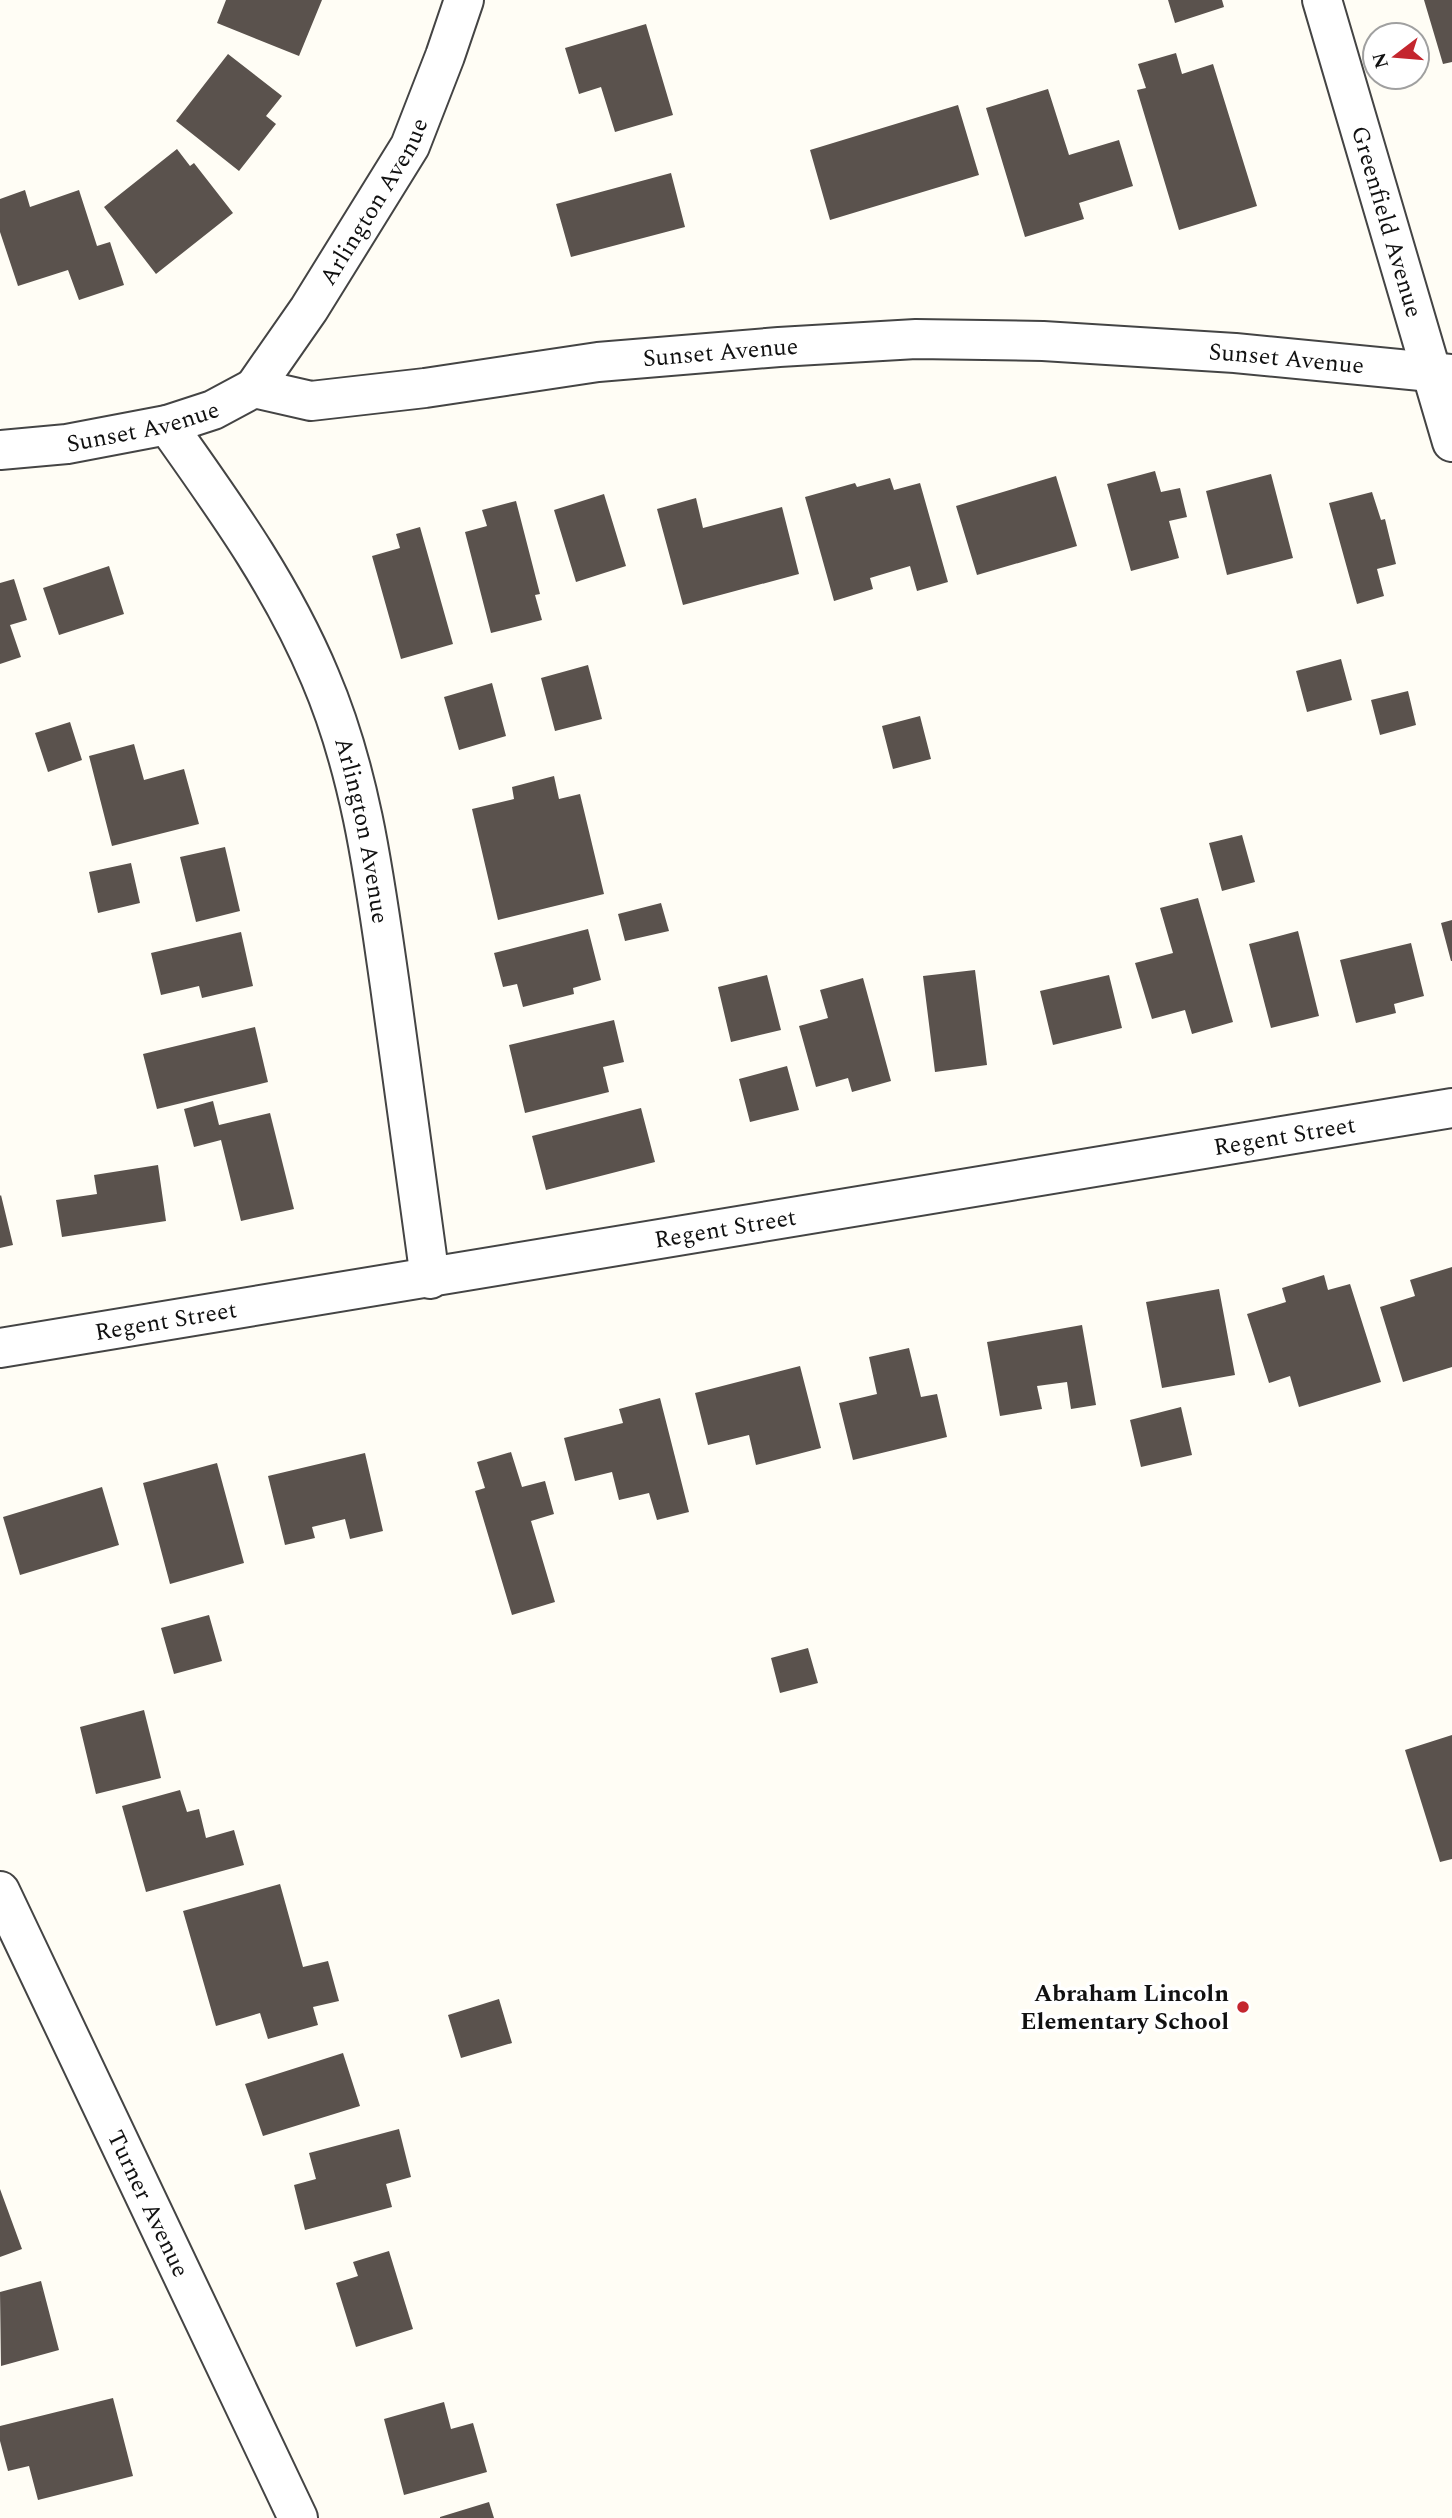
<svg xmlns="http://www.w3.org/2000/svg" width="1452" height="2518" viewBox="0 0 1452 2518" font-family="Spectral,serif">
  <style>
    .building { fill: #5a524d }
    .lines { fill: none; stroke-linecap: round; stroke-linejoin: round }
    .street-casing { stroke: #444; stroke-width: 42 }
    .street { stroke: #fff; stroke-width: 38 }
    .poi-dot { fill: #c4262e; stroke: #fff; stroke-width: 2.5 }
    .labels { text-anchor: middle; stroke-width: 7; stroke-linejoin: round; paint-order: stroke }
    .street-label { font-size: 24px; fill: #111; stroke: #fff }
    .poi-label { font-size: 24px; font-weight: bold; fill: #111; stroke: #fff; text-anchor: end }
  </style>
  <rect width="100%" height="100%" fill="#fffdf5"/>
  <!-- building -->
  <path class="building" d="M 226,0 L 322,0 L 299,56 L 217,23 Z
    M 1168,0 L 1222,0 L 1224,7 L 1175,23 Z
    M 1424,0 L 1452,0 L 1452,62 L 1443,64 Z
    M 646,24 L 673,115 L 615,132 L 601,87 L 579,94 L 565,48 Z
    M 1176,53 L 1182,74 L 1213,64 L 1257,206 L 1179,230 L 1137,90 L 1146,88 L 1138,64 Z
    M 228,54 L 282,96 L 266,116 L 276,124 L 239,171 L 176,121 Z
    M 1048,89 L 1069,155 L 1119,140 L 1133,186 L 1079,203 L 1084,219 L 1025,237 L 986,108 Z
    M 958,105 L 979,175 L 830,220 L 810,150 Z
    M 177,149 L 190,166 L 194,163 L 233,213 L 156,274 L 104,207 Z
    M 671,173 L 685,227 L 571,257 L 556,204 Z
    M 25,190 L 30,207 L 79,190 L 97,246 L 110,242 L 124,285 L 79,300 L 68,270 L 18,286 L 0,232 L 0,199 Z
    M 1155,471 L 1161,492 L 1180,488 L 1187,517 L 1169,521 L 1179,558 L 1131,571 L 1107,484 Z
    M 1271,474 L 1293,558 L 1227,575 L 1206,491 Z
    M 1056,476 L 1077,546 L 977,575 L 956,506 Z
    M 890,478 L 894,490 L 920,483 L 948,582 L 917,591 L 910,566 L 870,578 L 873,589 L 834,601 L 805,497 L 855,483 L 857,487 Z
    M 1372,492 L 1381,520 L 1385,519 L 1396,564 L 1377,569 L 1384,596 L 1357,604 L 1329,503 Z
    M 604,494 L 626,566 L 576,582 L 554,510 Z
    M 696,498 L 703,528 L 782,507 L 799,574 L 683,605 L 657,509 Z
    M 516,501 L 540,594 L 535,595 L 542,620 L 491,633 L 465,532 L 487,526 L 482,510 Z
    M 420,527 L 453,644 L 401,659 L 372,556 L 400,548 L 396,534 Z
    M 109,566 L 124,614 L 59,635 L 43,588 Z
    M 14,579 L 27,620 L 10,625 L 21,657 L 0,664 L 0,583 Z
    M 1341,659 L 1352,700 L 1307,712 L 1296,671 Z
    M 588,665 L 602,719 L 555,731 L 541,678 Z
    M 492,683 L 506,736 L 459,750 L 444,697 Z
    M 1408,691 L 1416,725 L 1380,735 L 1371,700 Z
    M 920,716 L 931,759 L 893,769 L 882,726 Z
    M 70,722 L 82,760 L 48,772 L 35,733 Z
    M 134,744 L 144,780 L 184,769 L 199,824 L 112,846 L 89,756 Z
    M 554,776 L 559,799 L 580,794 L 604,894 L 498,920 L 472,809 L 514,799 L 512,787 Z
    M 1242,835 L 1255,882 L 1222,891 L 1209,843 Z
    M 225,847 L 240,911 L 196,922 L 180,857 Z
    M 131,863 L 140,903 L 98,913 L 89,872 Z
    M 1198,898 L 1233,1022 L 1192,1034 L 1185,1010 L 1152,1019 L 1135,963 L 1173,953 L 1160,908 Z
    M 661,903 L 669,931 L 625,941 L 618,914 Z
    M 1452,920 L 1452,961 L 1451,961 L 1441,923 Z
    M 588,929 L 601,980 L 573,988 L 574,994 L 523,1007 L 517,984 L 503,987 L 494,953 Z
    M 1298,931 L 1319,1016 L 1271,1028 L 1249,944 Z
    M 241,932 L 253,986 L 202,998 L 199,986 L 161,995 L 151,953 Z
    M 1411,943 L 1424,996 L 1394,1004 L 1396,1013 L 1356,1023 L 1340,960 Z
    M 975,970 L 987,1065 L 935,1072 L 923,976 Z
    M 767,975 L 781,1030 L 731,1042 L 718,987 Z
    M 1109,975 L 1122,1028 L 1053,1045 L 1040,991 Z
    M 863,978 L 891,1081 L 852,1092 L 848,1078 L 816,1087 L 799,1026 L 828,1018 L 820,990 Z
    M 614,1020 L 624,1062 L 603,1067 L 609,1092 L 525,1113 L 509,1045 Z
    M 255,1027 L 268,1082 L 157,1109 L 143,1054 Z
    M 787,1066 L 799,1110 L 750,1122 L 739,1079 Z
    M 213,1101 L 219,1125 L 270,1113 L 294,1209 L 241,1221 L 221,1140 L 194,1147 L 184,1109 Z
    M 641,1108 L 655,1162 L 546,1190 L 532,1136 Z
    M 158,1165 L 166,1221 L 62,1237 L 56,1200 L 97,1194 L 94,1175 Z
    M 1,1195 L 13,1245 L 0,1248 L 0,1196 Z
    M 1452,1267 L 1452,1367 L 1403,1382 L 1380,1307 L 1415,1296 L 1410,1280 Z
    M 1324,1275 L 1328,1290 L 1350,1284 L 1381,1382 L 1299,1407 L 1290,1376 L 1269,1383 L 1247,1314 L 1286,1302 L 1282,1288 Z
    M 1219,1289 L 1235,1375 L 1162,1388 L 1146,1302 Z
    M 1082,1325 L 1096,1405 L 1071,1409 L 1067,1382 L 1037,1386 L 1042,1409 L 1000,1416 L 987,1342 Z
    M 909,1348 L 921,1397 L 937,1394 L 947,1437 L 853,1460 L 839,1403 L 877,1394 L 869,1357 Z
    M 800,1366 L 821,1448 L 756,1465 L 749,1435 L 708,1445 L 695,1393 Z
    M 660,1398 L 689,1512 L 657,1520 L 649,1493 L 619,1500 L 612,1472 L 575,1481 L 564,1438 L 623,1423 L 619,1409 Z
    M 1181,1407 L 1192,1455 L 1141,1467 L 1130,1420 Z
    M 511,1452 L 522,1487 L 545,1481 L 554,1514 L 531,1521 L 555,1602 L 512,1615 L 475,1491 L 485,1488 L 477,1462 Z
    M 365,1453 L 383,1531 L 350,1539 L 345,1519 L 312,1527 L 315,1538 L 285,1545 L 268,1476 Z
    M 217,1463 L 244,1563 L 170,1584 L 143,1483 Z
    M 102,1487 L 119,1545 L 20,1575 L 3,1517 Z
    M 209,1615 L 222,1661 L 174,1674 L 161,1628 Z
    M 808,1648 L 818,1683 L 780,1693 L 771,1658 Z
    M 144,1710 L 161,1778 L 96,1794 L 80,1727 Z
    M 1452,1735 L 1452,1859 L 1440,1862 L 1405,1750 Z
    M 180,1790 L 187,1812 L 199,1809 L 206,1838 L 234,1830 L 244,1865 L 146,1892 L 122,1806 Z
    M 280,1884 L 303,1967 L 328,1961 L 339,2001 L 313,2007 L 318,2025 L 268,2039 L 260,2013 L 216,2026 L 183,1911 Z
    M 499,1999 L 512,2043 L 461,2058 L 448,2015 Z
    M 343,2053 L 360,2106 L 263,2136 L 245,2084 Z
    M 399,2129 L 411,2177 L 386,2184 L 392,2207 L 305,2230 L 294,2185 L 316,2179 L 309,2153 Z
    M 0,2189 L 22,2249 L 0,2257 Z
    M 389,2251 L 413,2329 L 356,2347 L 336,2283 L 358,2276 L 353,2262 Z
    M 41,2281 L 59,2350 L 1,2366 L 0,2292 Z
    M 113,2398 L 133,2476 L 38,2500 L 29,2466 L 8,2471 L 0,2441 L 0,2426 Z
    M 444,2402 L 451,2429 L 473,2423 L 487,2472 L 404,2495 L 384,2419 Z
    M 489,2502 L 494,2518 L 440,2518 L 440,2517 Z"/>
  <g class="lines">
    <!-- street casing -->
    <g class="street-casing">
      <g id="street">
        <path id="s1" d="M 1322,0 L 1452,442"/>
        <path id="s2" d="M 254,388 L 309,309 L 410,146 L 445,56 L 464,0"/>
        <path id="s3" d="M 167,425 C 225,507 281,584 320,677 C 362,775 375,882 390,986 C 403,1083 417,1181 430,1279"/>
        <path id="s4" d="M 0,450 L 67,444 L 167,425 L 213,410 L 254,388 L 311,401 L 425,388 L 598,362 L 779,347 L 916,339 L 1043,341 L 1235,353 L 1452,374"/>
        <path id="s5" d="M 0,1348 L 1452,1108"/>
        <path id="s6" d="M 0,1891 L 298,2518"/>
      </g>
    </g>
    <!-- street -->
    <use href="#street" class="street"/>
  </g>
  <!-- markers -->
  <circle class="poi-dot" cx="1243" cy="2007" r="7"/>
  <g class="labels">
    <!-- street labels -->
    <g class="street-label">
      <text dy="8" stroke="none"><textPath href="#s2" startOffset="222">Arlington Avenue</textPath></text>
      <text dy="8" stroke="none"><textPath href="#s1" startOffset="231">Greenfield Avenue</textPath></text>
      <text dy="8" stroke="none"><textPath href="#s4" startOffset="735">Sunset Avenue</textPath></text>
      <text dy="8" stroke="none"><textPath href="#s4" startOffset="1302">Sunset Avenue</textPath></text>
      <text dy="8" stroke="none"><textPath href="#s4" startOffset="145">Sunset Avenue</textPath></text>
      <text dy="8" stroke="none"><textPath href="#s3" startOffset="455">Arlington Avenue</textPath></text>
      <text dy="8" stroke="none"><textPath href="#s5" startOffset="1302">Regent Street</textPath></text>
      <text dy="8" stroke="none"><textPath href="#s5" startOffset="735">Regent Street</textPath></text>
      <text dy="8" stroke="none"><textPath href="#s5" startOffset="168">Regent Street</textPath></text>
      <text dy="8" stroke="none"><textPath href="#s6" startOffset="346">Turner Avenue</textPath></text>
    </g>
    <!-- poi labels -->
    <g class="poi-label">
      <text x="1229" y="2001">Abraham Lincoln<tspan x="1229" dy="28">Elementary School</tspan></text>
    </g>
  </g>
  <!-- north arrow -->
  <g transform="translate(1396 56) rotate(254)"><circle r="33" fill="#ffffff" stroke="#a0a0a0" stroke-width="2"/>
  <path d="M0-5L12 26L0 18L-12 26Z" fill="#c4262e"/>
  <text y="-10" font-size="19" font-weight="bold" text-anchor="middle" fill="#111111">N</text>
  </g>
</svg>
